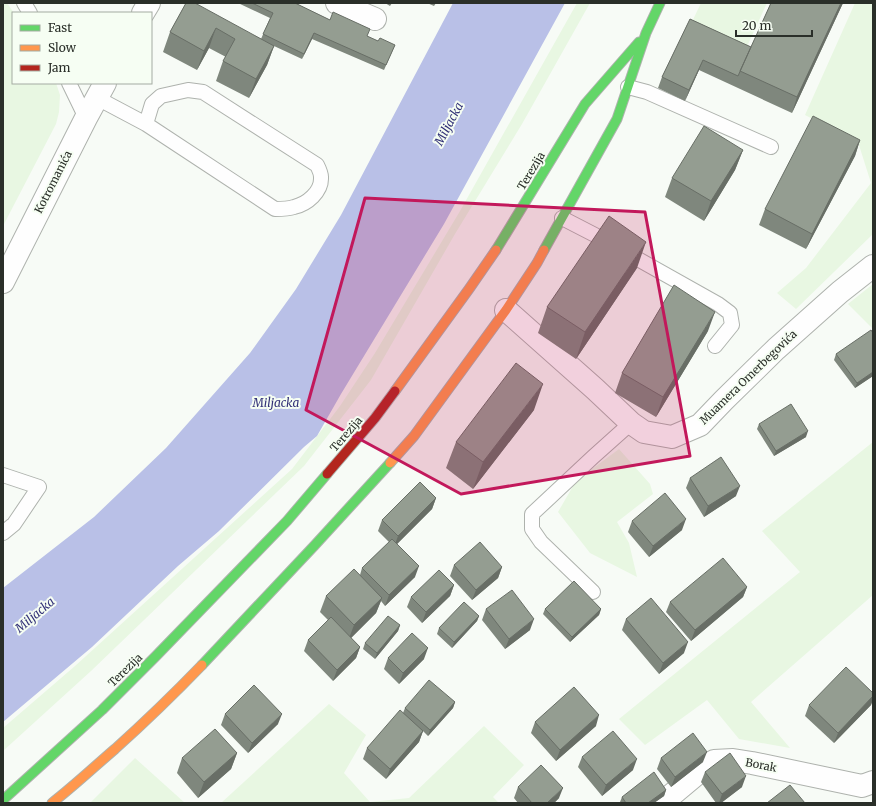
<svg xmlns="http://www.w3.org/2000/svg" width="876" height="806" viewBox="0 0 876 806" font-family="Merriweather,serif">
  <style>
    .green { fill: #e8f7e2 }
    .water { fill: #b9c0e7 }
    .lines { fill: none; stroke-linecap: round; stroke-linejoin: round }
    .lane-casing { stroke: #aeb2ad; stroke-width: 16 }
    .street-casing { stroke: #aeb2ad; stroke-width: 24 }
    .fast-casing { stroke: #aeb2ad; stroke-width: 11 }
    .slow-casing { stroke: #aeb2ad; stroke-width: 11 }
    .jam-casing { stroke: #aeb2ad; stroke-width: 11 }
    .lane { stroke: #fefefe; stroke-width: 14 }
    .street { stroke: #fefefe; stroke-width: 22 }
    .fast { stroke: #63d668; stroke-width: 9 }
    .slow { stroke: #ff974d; stroke-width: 9 }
    .jam { stroke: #b3261e; stroke-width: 9 }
    .wall { fill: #7f877d }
    .shaded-wall { fill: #686e66 }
    .building { fill: #949d91; stroke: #686e66 }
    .marked { fill: #c2185b; fill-opacity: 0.2; stroke: #c2185b; stroke-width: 3; stroke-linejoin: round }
    .labels { text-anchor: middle; stroke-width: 4; stroke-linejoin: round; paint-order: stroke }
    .street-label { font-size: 11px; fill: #2a2f29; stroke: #f6fef3 }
    .water-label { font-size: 12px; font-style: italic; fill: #333278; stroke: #f6fef3 }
  </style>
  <rect width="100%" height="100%" fill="#f7fbf6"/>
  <!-- green -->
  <path class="green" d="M 3,3 L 7,3 L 14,13 L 13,13 L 13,83 L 56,83 L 60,95 L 59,112 L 56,124 L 3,226 Z
    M 577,3 L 590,3 L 522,124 L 455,234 L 371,380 L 304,466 L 91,671 L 3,751 L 3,728 L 75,666 L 292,469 L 340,406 L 375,353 L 460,211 Z
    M 701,3 L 767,3 L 744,53 L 689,28 Z
    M 855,3 L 873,3 L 873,234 L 796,309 L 777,293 L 806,268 L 871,183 L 858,142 L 805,115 Z
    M 873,284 L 873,329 L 848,304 Z
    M 873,442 L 873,595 L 751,702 L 790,748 L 739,739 L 707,700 L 645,745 L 619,719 L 800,572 L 762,531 Z
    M 619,449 L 650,484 L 653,494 L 617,522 L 629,543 L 637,577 L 590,553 L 558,512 L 576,481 Z
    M 329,704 L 366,735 L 344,773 L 370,802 L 409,798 L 484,726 L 524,765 L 493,797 L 499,803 L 221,803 Z
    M 135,758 L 185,803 L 90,803 Z"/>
  <!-- water -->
  <path class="water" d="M 453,3 L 565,3 L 444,224 L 341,394 L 317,436 L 304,447 L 219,531 L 178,566 L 92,647 L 3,722 L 3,588 L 94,517 L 166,448 L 250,353 L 296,289 L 341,215 Z"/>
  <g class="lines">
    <!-- lane casing -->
    <g class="lane-casing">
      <path id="lane" d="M 24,3 L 30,13
        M 69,83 L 86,118
        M 628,87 L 647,92 L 771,147
        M 97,98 L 146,124 L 275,209 C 281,209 288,209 294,207 C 307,204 322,192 321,177 C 321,173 319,169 317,165 L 203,92 L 188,90 L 161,96 L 152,104 L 146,124
        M 562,218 L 595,235 L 718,304 L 730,313 L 732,325 L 715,346
        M 3,475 L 39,487 L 14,524 L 3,533
        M 593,592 L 541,542 L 532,529 L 532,514 L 593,457 L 631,423"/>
    </g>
    <!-- street casing -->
    <g class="street-casing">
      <path id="street" d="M 337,3 L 375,19
        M 143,13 L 149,3
        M 3,282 L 86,118 L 105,83
        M 506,310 L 595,389 L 631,423 L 644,432 L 672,437 L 700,425 L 724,400 L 776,349 L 840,292 L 873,266
        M 662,803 L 693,777 L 714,761 L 733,760 L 752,763 L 862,786 L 873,782"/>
    </g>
    <!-- fast casing -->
    <g class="fast-casing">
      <path id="fast" d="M 496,250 L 585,104 L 639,42
        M 544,250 L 617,119 L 646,33 L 660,3
        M 202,665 L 314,546 L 390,463
        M 3,800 L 102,710 L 155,657 L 287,521 L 327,474"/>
    </g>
    <!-- slow casing -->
    <g class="slow-casing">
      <path id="slow" d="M 395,391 L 469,289 L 496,250
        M 390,463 L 414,436 L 506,310 L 537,263 L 544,250
        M 52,803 C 74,786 94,767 115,749 C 145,722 174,694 202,665"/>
    </g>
    <!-- jam casing -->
    <g class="jam-casing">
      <path id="jam" d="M 327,474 L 375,418 L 395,391"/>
    </g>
    <!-- lane -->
    <use href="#lane" class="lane"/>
    <!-- street -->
    <use href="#street" class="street"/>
    <!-- fast -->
    <use href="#fast" class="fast"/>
    <!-- slow -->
    <use href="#slow" class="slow"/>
    <!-- jam -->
    <use href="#jam" class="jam"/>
  </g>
  <!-- wall -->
  <path class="wall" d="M 186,3 L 261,39 L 270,18 L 238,3 L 295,3 L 330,20 L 378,41 L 395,45 L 384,70 L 312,39 L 302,59 L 274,46 L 267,65 L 249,98 L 216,81 L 223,61 L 226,57 L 209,48 L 197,70 L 163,52 L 170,32 Z
    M 385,3 L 392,3 L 390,6 Z
    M 427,3 L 436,3 L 434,6 Z
    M 771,3 L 843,3 L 792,113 L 699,70 L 685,101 L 658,88 L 662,77 L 690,19 L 751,47 Z
    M 860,140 L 855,156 L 806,249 L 759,225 L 765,209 Z
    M 743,150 L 735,170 L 704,221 L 665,197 L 672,178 Z
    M 637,268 L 576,359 L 538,333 L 547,307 Z
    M 708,331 L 656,417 L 615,393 L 622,373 Z
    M 873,333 L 873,376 L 855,388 L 834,360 L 836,354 Z
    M 534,410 L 473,489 L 446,468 L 456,442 Z
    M 759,424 L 806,437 L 774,456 L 757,429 Z
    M 690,478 L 736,496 L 704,517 L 686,488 Z
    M 436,498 L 432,509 L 397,544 L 415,577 L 385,606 L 381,601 L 376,613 L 351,638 L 360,647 L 356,658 L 333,681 L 304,651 L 308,640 L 328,620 L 320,612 L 326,596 L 360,575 L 362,568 L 389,542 L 378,531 L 382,520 Z
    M 632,521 L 682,530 L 649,557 L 628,532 Z
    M 454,565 L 502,567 L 498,578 L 472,600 L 450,576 Z
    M 454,585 L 450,596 L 422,623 L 407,607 L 411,597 Z
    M 747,587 L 743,597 L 691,641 L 666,612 L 670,602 Z
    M 486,609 L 530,630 L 505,649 L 482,620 Z
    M 545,609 L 601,609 L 599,615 L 570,642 L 543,614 Z
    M 479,616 L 477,621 L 452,648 L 437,634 L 439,628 Z
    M 626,619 L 684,653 L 659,674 L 622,630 Z
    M 400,625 L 398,631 L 375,659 L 363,649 L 365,643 Z
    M 388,658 L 424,659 L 399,684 L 384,669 Z
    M 873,693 L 873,699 L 871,705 L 834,743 L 805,716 L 809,705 Z
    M 455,702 L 453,708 L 428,736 L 423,731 L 419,742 L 386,779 L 363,759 L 367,748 L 403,713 L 405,708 Z
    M 225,714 L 278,724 L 248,753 L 221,725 Z
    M 535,722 L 596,726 L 556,761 L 531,733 Z
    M 237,753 L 231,769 L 198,798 L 177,773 L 182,758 Z
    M 582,757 L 633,770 L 602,796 L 578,767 Z
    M 661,758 L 703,762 L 671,787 L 657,769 Z
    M 705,772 L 742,787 L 721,803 L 716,803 L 701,782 Z
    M 518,787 L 559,798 L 554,803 L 518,803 L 514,798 Z
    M 666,790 L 664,796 L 654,803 L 620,803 L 620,802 L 622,797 Z"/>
  <!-- shaded-wall -->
  <path class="shaded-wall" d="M 841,3 L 843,3 L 792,113 L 797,97 Z
    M 216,28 L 209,48 L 197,70 L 204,51 Z
    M 314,33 L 312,39 L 302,59 L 304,54 Z
    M 274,46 L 267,65 L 249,98 L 256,79 Z
    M 703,60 L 699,70 L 685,101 L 689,90 Z
    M 860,140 L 855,156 L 806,249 L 812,234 Z
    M 743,150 L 735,170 L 704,221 L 711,201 Z
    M 646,242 L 637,268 L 576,359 L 585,332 Z
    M 715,312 L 708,331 L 656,417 L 663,397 Z
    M 873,372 L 873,376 L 855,388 L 857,383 Z
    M 543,384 L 534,410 L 473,489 L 483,462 Z
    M 808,431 L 806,437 L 774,456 L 776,451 Z
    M 740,486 L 736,496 L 704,517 L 708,506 Z
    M 436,498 L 432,509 L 394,547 L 398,536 Z
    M 686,519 L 682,530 L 649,557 L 653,546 Z
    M 419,566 L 415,577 L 385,606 L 389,595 Z
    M 502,567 L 498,578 L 472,600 L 476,590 Z
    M 454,585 L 450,596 L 422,623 L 426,612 Z
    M 747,587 L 743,597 L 691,641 L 695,630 Z
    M 382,598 L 376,613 L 348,641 L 354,625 Z
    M 601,609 L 599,615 L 570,642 L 572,637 Z
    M 479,616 L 477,621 L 452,648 L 454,642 Z
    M 534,619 L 530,630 L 505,649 L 509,639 Z
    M 400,625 L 398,631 L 375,659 L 377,653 Z
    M 688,642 L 684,653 L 659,674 L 663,663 Z
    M 360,647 L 356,658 L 333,681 L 337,670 Z
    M 428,648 L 424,659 L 399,684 L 403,673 Z
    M 873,696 L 873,699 L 871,705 L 834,743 L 838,733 Z
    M 455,702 L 453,708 L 428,736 L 430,730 Z
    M 282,714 L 278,724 L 248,753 L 252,743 Z
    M 599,715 L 596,726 L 556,761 L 560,750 Z
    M 423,731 L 419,742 L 386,779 L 390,769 Z
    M 707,752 L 703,762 L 671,787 L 675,777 Z
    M 237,753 L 231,769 L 198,798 L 204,782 Z
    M 637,759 L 633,770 L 602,796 L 606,785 Z
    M 746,776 L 742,787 L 721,803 L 719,803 L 722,794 Z
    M 563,788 L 559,798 L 554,803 L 547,803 Z
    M 666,790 L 664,796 L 654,803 L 648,803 Z"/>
  <!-- building -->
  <path class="building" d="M 186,3 L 195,3 L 274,46 L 256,79 L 223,61 L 235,39 L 216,28 L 204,51 L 170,32 Z
    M 252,3 L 295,3 L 330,20 L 333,12 L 370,29 L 367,36 L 378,41 L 380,38 L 395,45 L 386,65 L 314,33 L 304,54 L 263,34 L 273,13 Z
    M 771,3 L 841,3 L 797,97 L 740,71 Z
    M 690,19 L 751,47 L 738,76 L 703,60 L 689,90 L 662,77 Z
    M 813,116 L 860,140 L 812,234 L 765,209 Z
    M 704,126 L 743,150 L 711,201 L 672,178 Z
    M 609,216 L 646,242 L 585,332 L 547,307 Z
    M 674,285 L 715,312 L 663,397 L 622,373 Z
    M 871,330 L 873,333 L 873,372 L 857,383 L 836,354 Z
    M 516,363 L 543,384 L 483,462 L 456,442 Z
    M 791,404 L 808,431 L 776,451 L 759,424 Z
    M 721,457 L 740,486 L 708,506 L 690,478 Z
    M 420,482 L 436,498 L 398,536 L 382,520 Z
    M 665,493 L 686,519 L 653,546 L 632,521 Z
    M 392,539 L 419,566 L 389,595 L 362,568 Z
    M 480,542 L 502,567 L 476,590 L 454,565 Z
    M 723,558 L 747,587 L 695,630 L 670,602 Z
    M 354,569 L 382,598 L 354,625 L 326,596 Z
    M 439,570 L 454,585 L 426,612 L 411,597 Z
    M 574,581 L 601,609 L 572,637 L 545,609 Z
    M 512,590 L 534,619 L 509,639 L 486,609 Z
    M 651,598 L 688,642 L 663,663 L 626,619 Z
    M 464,602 L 479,616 L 454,642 L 439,628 Z
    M 388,616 L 400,625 L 377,653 L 365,643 Z
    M 331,617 L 360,647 L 337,670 L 308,640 Z
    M 412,633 L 428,648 L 403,673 L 388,658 Z
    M 846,667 L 873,693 L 873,696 L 838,733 L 809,705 Z
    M 429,680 L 455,702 L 430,730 L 405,708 Z
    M 254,685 L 282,714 L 252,743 L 225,714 Z
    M 574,687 L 599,715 L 560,750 L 535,722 Z
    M 400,710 L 423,731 L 390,769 L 367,748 Z
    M 215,729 L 237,753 L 204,782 L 182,758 Z
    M 613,731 L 637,759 L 606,785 L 582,757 Z
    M 693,733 L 707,752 L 675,777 L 661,758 Z
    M 730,753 L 746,776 L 722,794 L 705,772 Z
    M 541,765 L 563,788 L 547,803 L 532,803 L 518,787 Z
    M 654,772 L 666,790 L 648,803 L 626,803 L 622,797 Z
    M 790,785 L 805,803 L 767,803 Z"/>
  <!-- marked area -->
  <path class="marked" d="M 365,198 L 645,212 L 690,456 L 461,494 L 306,410 Z"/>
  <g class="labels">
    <!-- street labels -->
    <g class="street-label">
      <text transform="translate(531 171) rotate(-59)" y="4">Terezija</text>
      <text transform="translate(53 182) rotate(-63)" y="4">Kotromanića</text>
      <text transform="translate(748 377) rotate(-44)" y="4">Muamera Omerbegovića</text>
      <text transform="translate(346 434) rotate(-49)" y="4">Terezija</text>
      <text transform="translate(125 670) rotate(-44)" y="4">Terezija</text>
      <text transform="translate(761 765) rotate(11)" y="4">Borak</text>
    </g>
    <!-- water labels -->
    <g class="water-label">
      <text transform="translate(449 124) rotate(-62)" y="4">Miljacka</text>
      <text x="276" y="407">Miljacka</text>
      <text transform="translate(35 615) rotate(-40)" y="4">Miljacka</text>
    </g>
  </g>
  <!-- border -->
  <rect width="876" height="806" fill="none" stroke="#2a2f29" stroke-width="8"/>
  <!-- legend -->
  <rect x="12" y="12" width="140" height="72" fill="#f6fef3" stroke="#a4aba2"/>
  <rect x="20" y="25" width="20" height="6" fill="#63d668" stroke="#a4aba2"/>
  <text x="48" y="32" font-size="12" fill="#2a2f29">Fast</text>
  <rect x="20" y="45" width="20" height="6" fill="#ff974d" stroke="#a4aba2"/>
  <text x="48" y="52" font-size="12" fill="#2a2f29">Slow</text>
  <rect x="20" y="65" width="20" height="6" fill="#b3261e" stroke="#a4aba2"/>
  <text x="48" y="72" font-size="12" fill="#2a2f29">Jam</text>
  <!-- scale -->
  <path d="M736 30v6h76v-6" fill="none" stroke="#2a2f29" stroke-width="2"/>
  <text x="742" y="30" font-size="12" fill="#2a2f29" stroke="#f6fef3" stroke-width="3" paint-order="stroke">20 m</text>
</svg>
